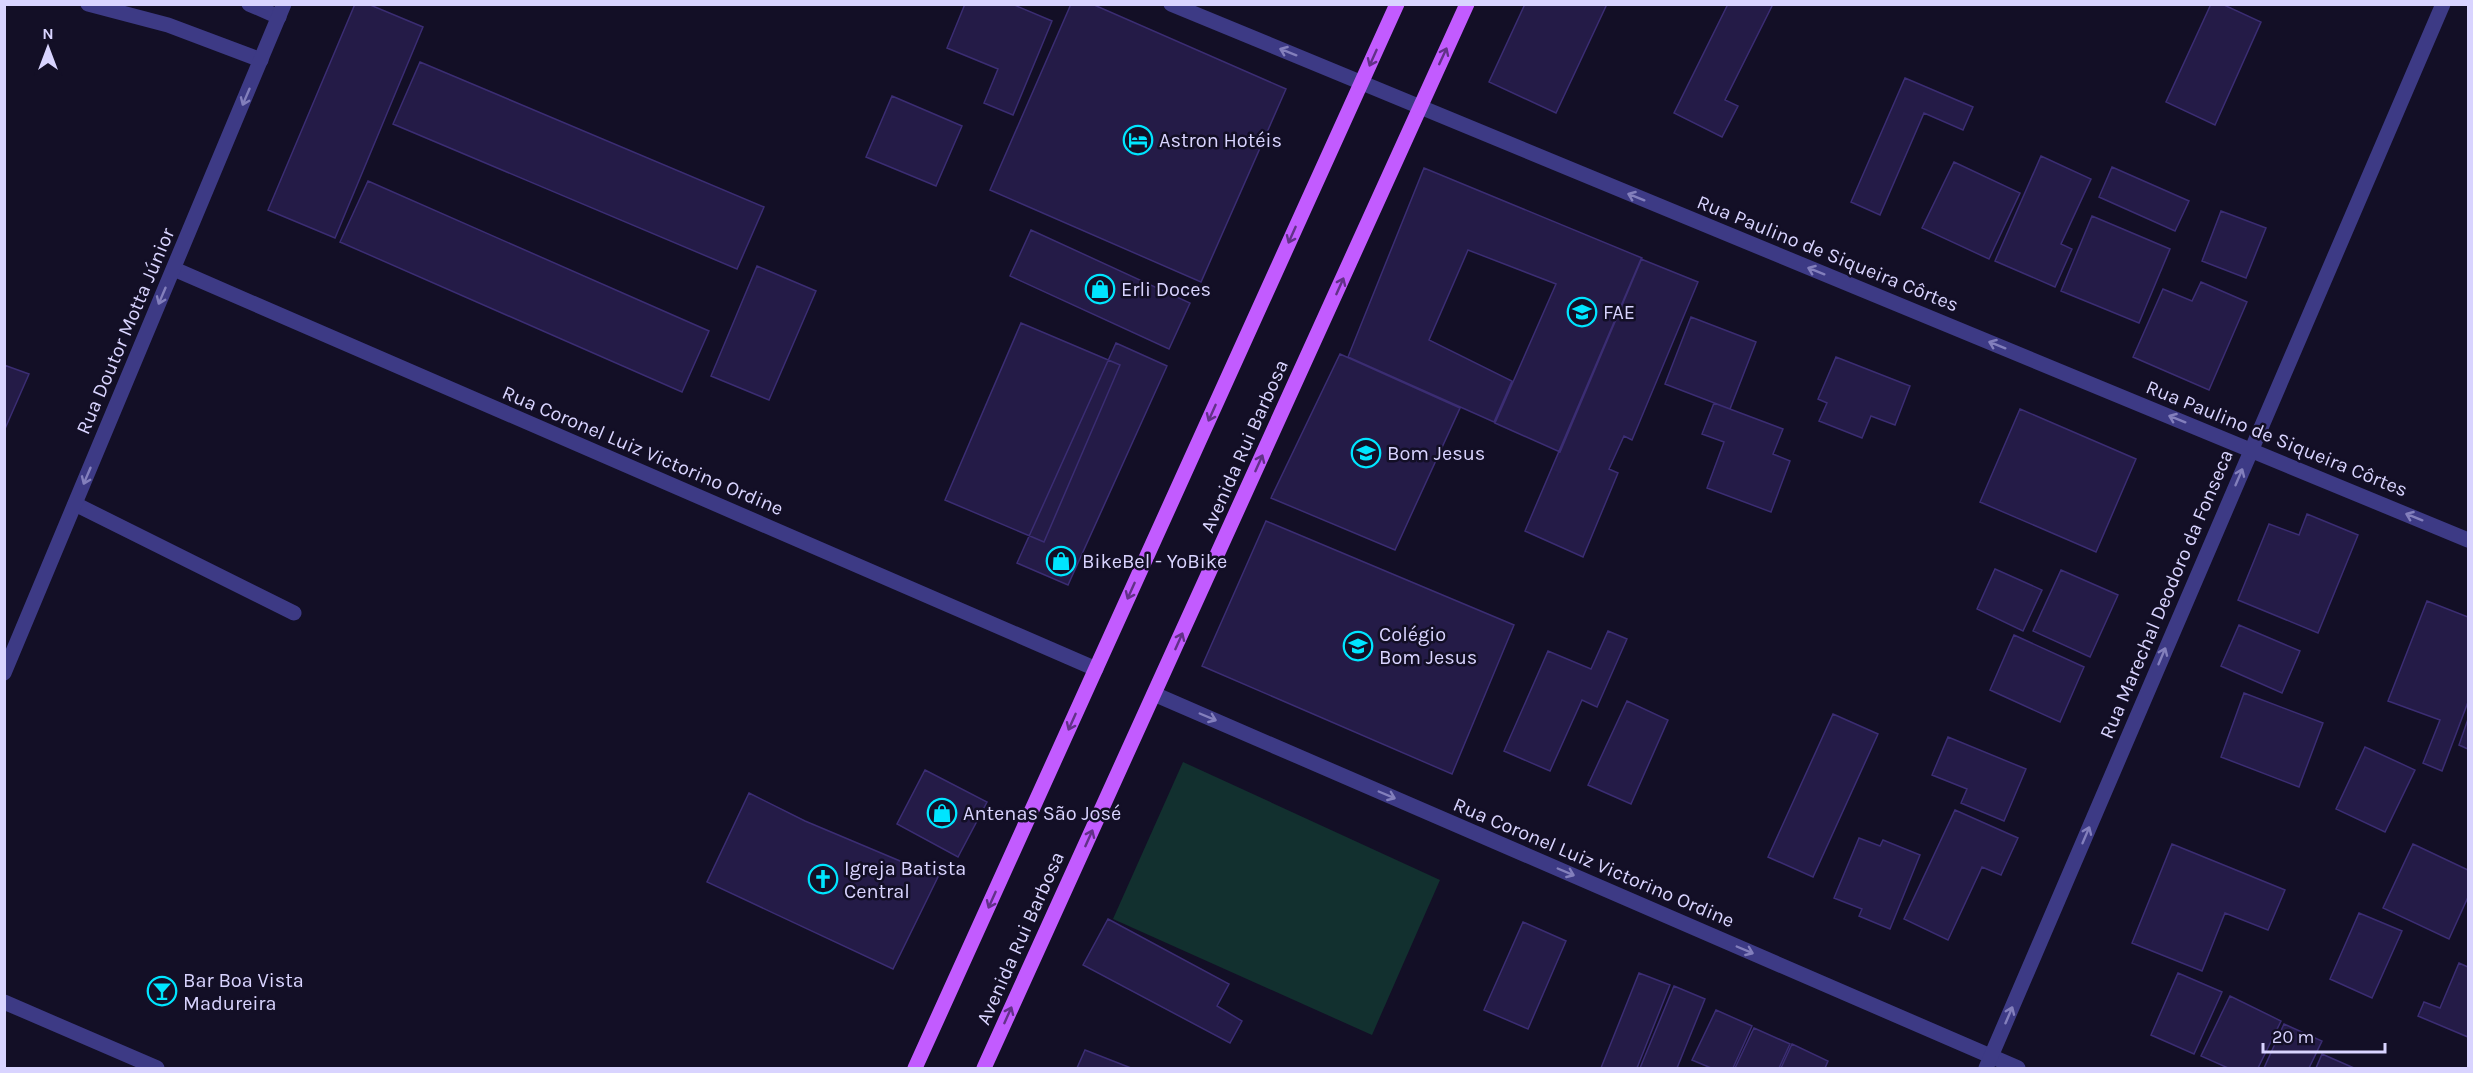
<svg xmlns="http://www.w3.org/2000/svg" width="2473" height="1073" viewBox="0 0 2473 1073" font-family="Karla,sans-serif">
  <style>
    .green { fill: #12302f }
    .building { fill: #241b47; stroke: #3b2d73; stroke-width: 1.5 }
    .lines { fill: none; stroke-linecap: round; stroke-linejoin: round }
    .service { stroke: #3d3a85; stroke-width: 15 }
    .minor { stroke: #3d3a85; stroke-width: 15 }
    .tertiary { stroke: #3d3a85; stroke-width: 15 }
    .primary { stroke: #c25bff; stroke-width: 15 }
    .oneway { stroke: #837fbc }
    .oneway2 { stroke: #623188 }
    .labels { text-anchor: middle; stroke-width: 5; stroke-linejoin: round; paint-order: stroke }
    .poi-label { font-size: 20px; fill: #d9d4ff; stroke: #130f26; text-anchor: start }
    .street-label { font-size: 20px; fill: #d9d4ff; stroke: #130f26 }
  </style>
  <rect width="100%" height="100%" fill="#130f26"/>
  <!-- green -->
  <path class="green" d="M 1183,762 L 1440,880 L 1372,1035 L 1113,919 Z"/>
  <!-- building -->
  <path class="building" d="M 355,4 L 368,4 L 423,27 L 335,238 L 268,210 Z
    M 965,4 L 1012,4 L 1052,21 L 1013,115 L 984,103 L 998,69 L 947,48 Z
    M 1071,4 L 1092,4 L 1286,89 L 1201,282 L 990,190 Z
    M 1525,4 L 1607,4 L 1556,113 L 1489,82 Z
    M 1728,4 L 1773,4 L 1725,100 L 1738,106 L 1722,137 L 1674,113 Z
    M 2211,4 L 2222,4 L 2261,22 L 2215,125 L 2166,102 Z
    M 420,62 L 764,207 L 737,269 L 393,124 Z
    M 1905,78 L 1973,107 L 1963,130 L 1924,113 L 1880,215 L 1851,202 Z
    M 892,96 L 962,126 L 936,186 L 866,157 Z
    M 2041,156 L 2091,179 L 2061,244 L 2072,249 L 2055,287 L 1995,261 Z
    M 1954,162 L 2020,193 L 1989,259 L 1922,228 Z
    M 2112,167 L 2189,201 L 2175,231 L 2099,197 Z
    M 1424,168 L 1642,258 L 1560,452 L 1495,423 L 1556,284 L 1468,250 L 1429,340 L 1512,381 L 1494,422 L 1348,357 Z
    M 368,181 L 709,331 L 682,392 L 340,242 Z
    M 2221,211 L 2266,228 L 2246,278 L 2202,261 Z
    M 2092,216 L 2170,249 L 2139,323 L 2061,291 Z
    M 1031,230 L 1190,303 L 1169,349 L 1010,276 Z
    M 1641,259 L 1698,282 L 1632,440 L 1624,436 L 1609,469 L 1618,473 L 1583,557 L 1525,531 Z
    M 757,266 L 816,291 L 769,400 L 711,376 Z
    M 2201,282 L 2247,302 L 2209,390 L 2133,357 L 2163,289 L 2192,301 Z
    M 1691,317 L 1756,342 L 1730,409 L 1665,384 Z
    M 1021,323 L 1120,365 L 1044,542 L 945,500 Z
    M 1116,343 L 1167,366 L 1068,585 L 1017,563 Z
    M 1340,354 L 1460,408 L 1395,550 L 1271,498 Z
    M 1836,357 L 1910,386 L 1895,425 L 1871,416 L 1862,438 L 1819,421 L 1827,403 L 1818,399 Z
    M 4,365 L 29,374 L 4,431 Z
    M 1714,403 L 1783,429 L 1773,454 L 1790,461 L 1771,512 L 1707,488 L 1724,442 L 1702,434 Z
    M 2020,409 L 2136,459 L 2096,552 L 1980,502 Z
    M 2307,514 L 2358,535 L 2318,633 L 2238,600 L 2269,524 L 2299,535 Z
    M 1266,521 L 1514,625 L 1452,774 L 1202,666 Z
    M 1995,569 L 2042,590 L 2023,631 L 1977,609 Z
    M 2061,570 L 2118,595 L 2090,657 L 2033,631 Z
    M 2427,601 L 2468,617 L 2468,702 L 2442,771 L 2423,763 L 2440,720 L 2388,701 Z
    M 2239,625 L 2300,651 L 2282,693 L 2221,666 Z
    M 1608,631 L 1627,639 L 1597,707 L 1582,700 L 1550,771 L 1504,751 L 1548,651 L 1591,669 Z
    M 2014,635 L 2084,667 L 2060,722 L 1990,690 Z
    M 2244,693 L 2323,723 L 2299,787 L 2221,757 Z
    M 1627,701 L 1668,720 L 1631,804 L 1588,785 Z
    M 1833,714 L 1878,734 L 1813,877 L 1768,857 Z
    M 2468,719 L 2468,749 L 2459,745 Z
    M 1948,737 L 2026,769 L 2004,821 L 1961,803 L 1967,789 L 1932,775 Z
    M 2365,747 L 2415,770 L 2385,832 L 2336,809 Z
    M 925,770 L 987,802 L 958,857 L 897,824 Z
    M 749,793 L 805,821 L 938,877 L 893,969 L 707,882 Z
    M 1955,810 L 2018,838 L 2001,875 L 1982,867 L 1948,940 L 1904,919 Z
    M 1859,838 L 1880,846 L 1883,840 L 1920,855 L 1890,929 L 1859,916 L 1862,909 L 1834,898 Z
    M 2172,844 L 2285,890 L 2268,930 L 2225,913 L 2202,971 L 2132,943 Z
    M 2413,844 L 2468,870 L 2468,897 L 2449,939 L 2383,908 Z
    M 2359,913 L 2402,931 L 2372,998 L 2330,979 Z
    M 1108,919 L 1229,984 L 1217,1006 L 1242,1021 L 1230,1043 L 1083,965 Z
    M 1523,922 L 1566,941 L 1528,1029 L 1484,1010 Z
    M 2459,963 L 2468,967 L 2468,1037 L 2418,1016 L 2424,1002 L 2440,1008 Z
    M 1639,973 L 1670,985 L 1637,1068 L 1601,1068 Z
    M 2178,973 L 2222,992 L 2194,1054 L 2151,1035 Z
    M 1674,986 L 1705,999 L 1677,1068 L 1640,1068 Z
    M 2230,996 L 2281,1021 L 2258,1068 L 2228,1068 L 2201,1056 Z
    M 1716,1010 L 1752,1026 L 1733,1068 L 1711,1068 L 1692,1060 Z
    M 2284,1024 L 2322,1041 L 2309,1068 L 2264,1068 Z
    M 1754,1028 L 1790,1044 L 1779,1068 L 1735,1068 Z
    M 1792,1044 L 1828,1061 L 1825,1068 L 1781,1068 Z
    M 1085,1050 L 1131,1068 L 1077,1068 Z
    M 2322,1054 L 2354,1068 L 2316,1068 Z"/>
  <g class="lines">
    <!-- service -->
    <path class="service" d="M 88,4 L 168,25 L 261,60
      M 249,4 L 279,17
      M 75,504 L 294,613"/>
    <!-- minor -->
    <path class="minor" d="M 174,269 L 1096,669
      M 1154,694 L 2018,1068"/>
    <!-- tertiary -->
    <path class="tertiary" d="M 1171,4 L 2468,540
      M 4,673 L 284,4
      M 4,1002 L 157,1068
      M 1986,1068 L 2443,4"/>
    <!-- primary -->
    <path class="primary" d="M 915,1068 L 1397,4
      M 984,1068 L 1467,4"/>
  </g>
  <!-- one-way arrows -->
  <defs><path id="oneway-shaft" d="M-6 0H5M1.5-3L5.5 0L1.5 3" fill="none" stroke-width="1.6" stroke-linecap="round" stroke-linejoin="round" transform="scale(1.5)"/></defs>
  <g class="oneway">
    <use href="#oneway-shaft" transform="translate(1288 52) rotate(-158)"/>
    <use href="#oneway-shaft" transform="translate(246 97) rotate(113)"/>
    <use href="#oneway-shaft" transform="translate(1636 197) rotate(-158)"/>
    <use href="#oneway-shaft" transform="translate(1816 271) rotate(-158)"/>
    <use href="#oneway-shaft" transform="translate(162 296) rotate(113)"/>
    <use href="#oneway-shaft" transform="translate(1997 345) rotate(-158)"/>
    <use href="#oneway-shaft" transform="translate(2177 419) rotate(-158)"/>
    <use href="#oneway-shaft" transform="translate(87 476) rotate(113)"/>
    <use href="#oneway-shaft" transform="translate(2239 477) rotate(-67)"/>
    <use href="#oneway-shaft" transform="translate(2414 517) rotate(-158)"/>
    <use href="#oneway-shaft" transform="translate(2162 656) rotate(-67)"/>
    <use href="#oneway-shaft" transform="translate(1208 717) rotate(23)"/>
    <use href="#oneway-shaft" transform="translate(1387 795) rotate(23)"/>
    <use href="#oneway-shaft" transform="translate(2086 835) rotate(-67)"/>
    <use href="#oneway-shaft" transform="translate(1566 872) rotate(23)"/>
    <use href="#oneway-shaft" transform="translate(1745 950) rotate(23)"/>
    <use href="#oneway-shaft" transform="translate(2009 1015) rotate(-67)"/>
  </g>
  <g class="oneway2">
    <use href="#oneway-shaft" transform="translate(1443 56) rotate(-65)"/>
    <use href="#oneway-shaft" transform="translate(1373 58) rotate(114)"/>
    <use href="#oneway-shaft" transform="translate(1292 235) rotate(114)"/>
    <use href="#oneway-shaft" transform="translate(1340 286) rotate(-66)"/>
    <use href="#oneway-shaft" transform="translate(1212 413) rotate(114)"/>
    <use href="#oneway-shaft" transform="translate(1259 463) rotate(-66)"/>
    <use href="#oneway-shaft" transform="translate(1131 591) rotate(114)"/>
    <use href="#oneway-shaft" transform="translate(1179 641) rotate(-66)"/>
    <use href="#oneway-shaft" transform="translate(1072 722) rotate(114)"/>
    <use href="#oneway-shaft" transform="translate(1089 838) rotate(-66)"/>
    <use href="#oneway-shaft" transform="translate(992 900) rotate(114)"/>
    <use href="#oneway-shaft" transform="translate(1008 1015) rotate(-66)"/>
  </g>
  <!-- icons -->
  <defs>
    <g id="hotel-ring" transform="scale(1.5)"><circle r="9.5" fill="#130f26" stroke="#00e5ff" stroke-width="1.5"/><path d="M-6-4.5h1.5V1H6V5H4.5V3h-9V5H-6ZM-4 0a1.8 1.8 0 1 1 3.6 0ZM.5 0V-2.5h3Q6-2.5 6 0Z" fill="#00e5ff"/></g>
    <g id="shop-ring" transform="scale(1.5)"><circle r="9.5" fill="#130f26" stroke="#00e5ff" stroke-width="1.5"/><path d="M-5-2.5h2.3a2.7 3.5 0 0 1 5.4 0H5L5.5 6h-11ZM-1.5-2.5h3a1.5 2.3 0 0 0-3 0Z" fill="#00e5ff"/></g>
    <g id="school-ring" transform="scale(1.5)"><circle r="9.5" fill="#130f26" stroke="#00e5ff" stroke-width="1.5"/><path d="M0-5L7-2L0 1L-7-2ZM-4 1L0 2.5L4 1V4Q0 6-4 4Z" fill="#00e5ff"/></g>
    <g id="church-ring" transform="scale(1.5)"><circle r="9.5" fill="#130f26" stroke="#00e5ff" stroke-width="1.5"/><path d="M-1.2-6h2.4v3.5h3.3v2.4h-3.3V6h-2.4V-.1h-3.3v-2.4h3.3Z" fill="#00e5ff"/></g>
    <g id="bar-ring" transform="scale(1.5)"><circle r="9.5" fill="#130f26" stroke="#00e5ff" stroke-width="1.5"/><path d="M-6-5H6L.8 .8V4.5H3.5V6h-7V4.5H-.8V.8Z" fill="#00e5ff"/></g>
  </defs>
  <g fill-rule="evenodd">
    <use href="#hotel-ring" x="1138" y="140"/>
    <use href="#shop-ring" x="1100" y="289"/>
    <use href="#school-ring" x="1582" y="312"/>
    <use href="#school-ring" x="1366" y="453"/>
    <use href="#shop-ring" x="1061" y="561"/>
    <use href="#school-ring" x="1358" y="646"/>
    <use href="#shop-ring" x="942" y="813"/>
    <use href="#church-ring" x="823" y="879"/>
    <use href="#bar-ring" x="162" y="991"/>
  </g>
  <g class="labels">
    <!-- poi labels -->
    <g class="poi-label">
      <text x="1159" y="147">Astron Hotéis</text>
      <text x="1121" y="296">Erli Doces</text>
      <text x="1603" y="319">FAE</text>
      <text x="1387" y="460">Bom Jesus</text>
      <text x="1082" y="568">BikeBel - YoBike</text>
      <text x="1379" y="641">Colégio<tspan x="1379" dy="23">Bom Jesus</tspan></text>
      <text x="963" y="820">Antenas São José</text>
      <text x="844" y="875">Igreja Batista<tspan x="844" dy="23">Central</tspan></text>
      <text x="183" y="987">Bar Boa Vista<tspan x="183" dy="23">Madureira</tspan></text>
    </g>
    <!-- street labels -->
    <g class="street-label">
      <text transform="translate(1828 253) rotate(22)" y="7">Rua Paulino de Siqueira Côrtes</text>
      <text transform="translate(125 331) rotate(-67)" y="7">Rua Doutor Motta Júnior</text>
      <text transform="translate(2277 438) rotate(22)" y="7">Rua Paulino de Siqueira Côrtes</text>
      <text transform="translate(1244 446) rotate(-66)" y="7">Avenida Rui Barbosa</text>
      <text transform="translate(643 450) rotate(23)" y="7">Rua Coronel Luiz Victorino Ordine</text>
      <text transform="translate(2166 594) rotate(-67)" y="7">Rua Marechal Deodoro da Fonseca</text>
      <text transform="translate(1594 862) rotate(23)" y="7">Rua Coronel Luiz Victorino Ordine</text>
      <text transform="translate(1020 938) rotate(-66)" y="7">Avenida Rui Barbosa</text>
    </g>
  </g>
  <!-- border -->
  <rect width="2473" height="1073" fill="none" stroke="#d9d4ff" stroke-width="12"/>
  <!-- north arrow -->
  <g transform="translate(48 48)" stroke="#130f26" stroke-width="4.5" paint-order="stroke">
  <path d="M0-4.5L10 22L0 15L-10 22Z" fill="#d9d4ff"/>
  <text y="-9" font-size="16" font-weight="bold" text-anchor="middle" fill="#d9d4ff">N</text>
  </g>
  <!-- scale -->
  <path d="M2263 1043v9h122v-9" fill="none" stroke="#d9d4ff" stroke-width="3"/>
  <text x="2272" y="1043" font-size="18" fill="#d9d4ff" stroke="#130f26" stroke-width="4.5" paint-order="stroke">20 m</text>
</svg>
